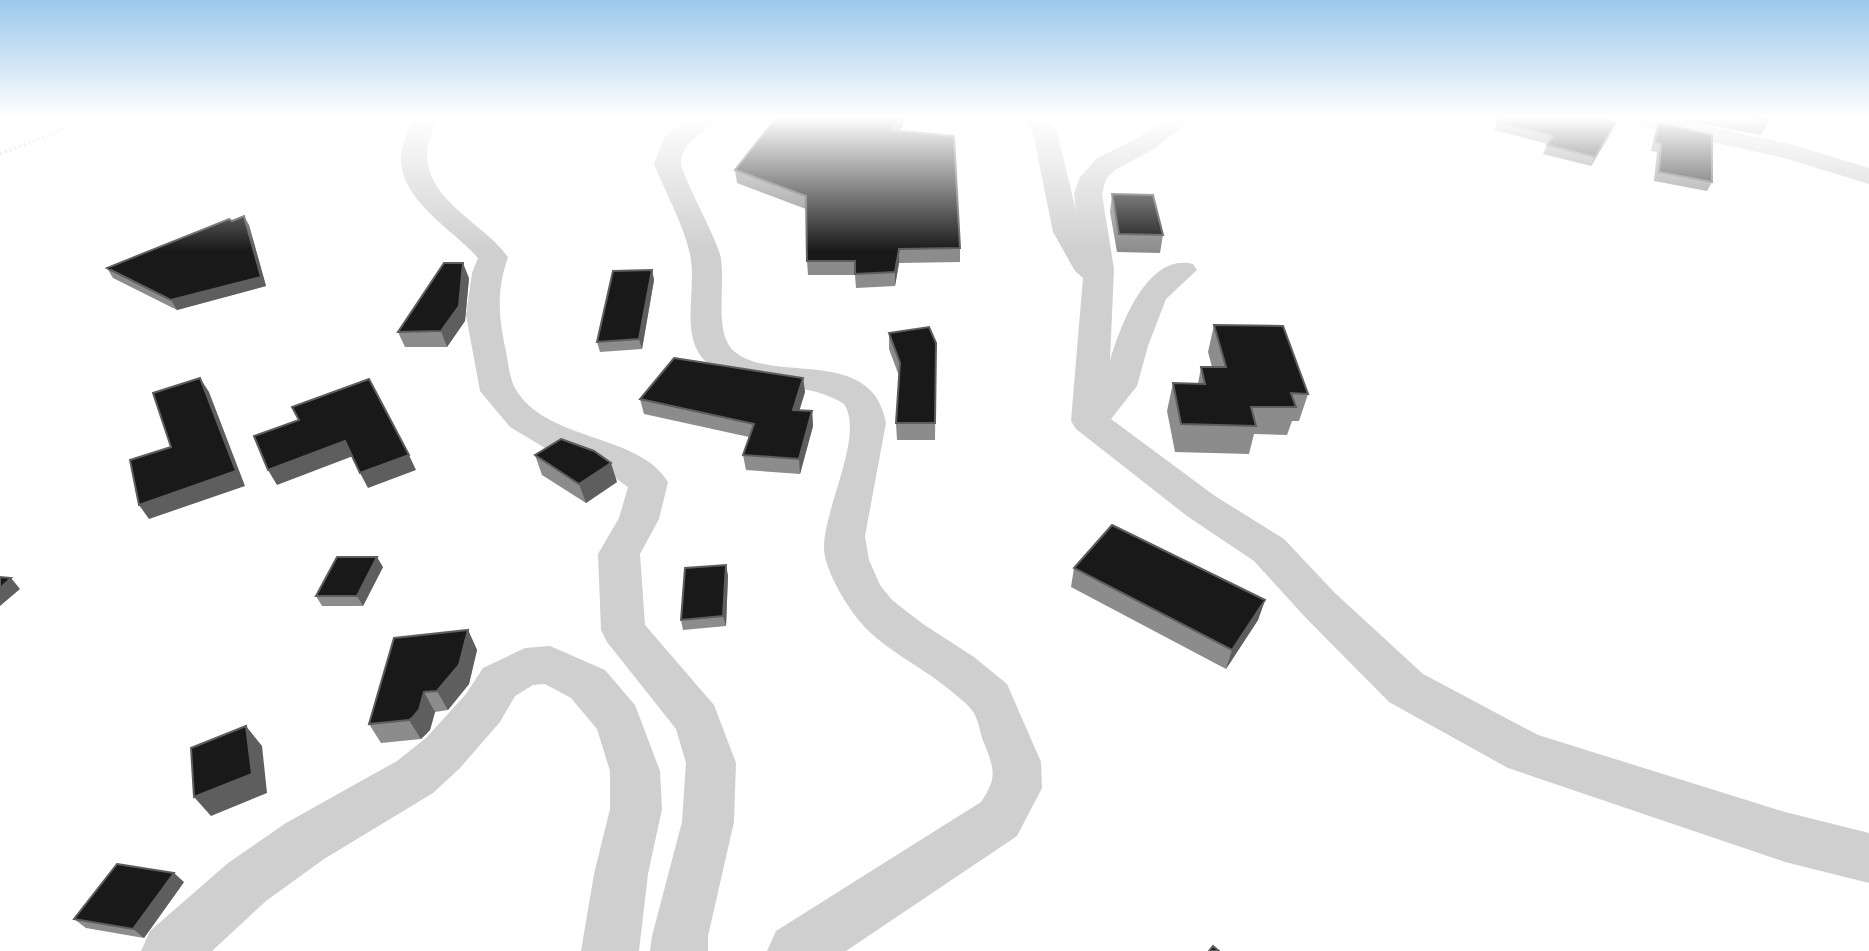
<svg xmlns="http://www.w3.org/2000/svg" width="1869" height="951" viewBox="0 0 1869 951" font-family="'DejaVu Sans',sans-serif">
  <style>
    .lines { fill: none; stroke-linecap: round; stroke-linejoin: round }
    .path { stroke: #cfcfcf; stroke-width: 3.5; stroke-dasharray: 2.5 2.5; stroke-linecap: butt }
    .minor { fill: #cfcfcf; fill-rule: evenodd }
    .tertiary { fill: #cfcfcf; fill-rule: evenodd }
    .wall { fill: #8c8c8c }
    .shaded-wall { fill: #5e5e5e }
    .building { fill: #191919; stroke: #5e5e5e; stroke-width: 2 }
  </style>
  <rect width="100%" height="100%" fill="#fff"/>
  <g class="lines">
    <!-- path -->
    <path class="path" d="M 0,154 L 52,134 L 77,118"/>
    <!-- minor -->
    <path class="minor" d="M 689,118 L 716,118 C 705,135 683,139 681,162 C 680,172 715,235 720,254 C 727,282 712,333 735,352 C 774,384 873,345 886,423 L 865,536 L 869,560 L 880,585 L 892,600 L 923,624 L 974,657 L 1007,684 L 1041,762 L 1042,788 L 1017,836 L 846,951 L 767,951 L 776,931 L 981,802 C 997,778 995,770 984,743 C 980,734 979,722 974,713 C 969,705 958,697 951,691 C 917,662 873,646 849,607 C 839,592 825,567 824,549 C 823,510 865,435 844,404 C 808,381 764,390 725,374 C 671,351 699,297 690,254 C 683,223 666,194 654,164 L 665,136 Z
      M 1021,118 L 1046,118 L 1057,131 L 1076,211 L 1074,194 L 1080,177 L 1097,158 L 1136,139 L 1166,118 L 1194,118 L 1154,149 L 1115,170 L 1106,179 L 1102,194 L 1114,269 L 1110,361 C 1120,327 1147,252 1193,264 L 1197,270 L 1166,299 L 1148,346 L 1137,386 L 1111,419 L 1215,496 L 1284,539 L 1335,593 L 1423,674 L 1538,735 L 1785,812 L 1869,833 L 1869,883 L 1785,862 L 1508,768 L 1389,702 L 1305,617 L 1254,561 L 1187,516 L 1076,429 L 1071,421 L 1083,278 L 1075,271 L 1053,232 L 1033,133 Z
      M 1623,118 L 1668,118 L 1790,144 L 1869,168 L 1869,184 L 1784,158 L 1626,123 Z
      M 550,646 L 605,670 L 635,705 L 660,771 L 662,809 L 648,874 L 639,951 L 581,951 L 594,874 L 610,809 L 610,771 L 597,729 L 571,698 L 545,684 L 533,685 L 515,696 L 500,722 L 460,768 L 433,793 L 324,859 L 266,901 L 212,951 L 141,951 L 150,931 L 228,863 L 286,823 L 397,761 L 426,738 L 466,694 L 483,668 L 525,648 Z"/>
    <!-- tertiary -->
    <path class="tertiary" d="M 413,118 L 437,118 C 434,130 427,143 427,155 C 428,202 484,223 508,257 C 497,289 498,314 505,347 C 508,359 509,377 515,388 C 545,442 639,433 668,482 L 659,519 L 640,554 L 645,625 L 714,705 L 736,763 L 734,822 L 708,936 L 708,951 L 650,951 L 652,936 L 682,822 L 686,763 L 676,729 L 607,642 L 601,630 L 598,554 L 619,518 L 628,487 L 601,468 L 545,448 L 510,427 L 480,391 L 466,315 L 472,273 L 478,258 C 452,228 399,201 401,155 C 402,142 409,130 413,118 Z"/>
  </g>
  <!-- wall -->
  <path class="wall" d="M 900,118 L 903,118 L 903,126 L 899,131 L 960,248 L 960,262 L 899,263 L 895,286 L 856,288 L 855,275 L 808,275 L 807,261 L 806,209 L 737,183 L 735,170 Z
    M 1671,118 L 1770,118 L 1761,135 Z
    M 1497,122 L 1612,131 L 1591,166 L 1543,154 L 1548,144 L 1494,130 Z
    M 1659,123 L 1712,182 L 1707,191 L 1654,181 L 1657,152 L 1651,151 L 1655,132 Z
    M 1112,194 L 1163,235 L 1160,253 L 1117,252 L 1110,212 Z
    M 232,221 L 249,225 L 266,286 L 177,310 L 113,278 L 107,268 Z
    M 652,270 L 654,280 L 642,349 L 600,352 L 597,342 Z
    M 469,278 L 465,321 L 447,347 L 405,347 L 398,332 Z
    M 1214,325 L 1308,394 L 1299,421 L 1292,421 L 1287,435 L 1254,434 L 1249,454 L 1175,452 L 1167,411 L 1173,383 L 1198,384 L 1201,367 L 1212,367 L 1208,352 Z
    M 889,333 L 936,343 L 935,440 L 897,440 L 896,423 L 899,376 L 889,349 Z
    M 803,378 L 805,392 L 799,410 L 812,411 L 813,426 L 800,474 L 746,470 L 743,455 L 749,437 L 644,414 L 640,399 Z
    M 535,455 L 617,482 L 586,503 L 542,475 Z
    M 383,567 L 363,606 L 322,606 L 316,596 Z
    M 1074,568 L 1265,600 L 1258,620 L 1226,669 L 1071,587 Z
    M 728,575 L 726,626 L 683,630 L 681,620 Z
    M 468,630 L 477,650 L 469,684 L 448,710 L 435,712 L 430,730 L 421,739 L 381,743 L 369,724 Z
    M 184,882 L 144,938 L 86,928 L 74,919 Z"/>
  <!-- shaded-wall -->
  <path class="shaded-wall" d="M 900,118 L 903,118 L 903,126 L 891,143 L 891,130 Z
    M 1616,122 L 1612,131 L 1591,166 L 1595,157 Z
    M 244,216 L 249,225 L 266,286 L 177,310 L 171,300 Z
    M 899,249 L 899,263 L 895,286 L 895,272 Z
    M 463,263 L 469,278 L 465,321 L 447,347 L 441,331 Z
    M 652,270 L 654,280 L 642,349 L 639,339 Z
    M 200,378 L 209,392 L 245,486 L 149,519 L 139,505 L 236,471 Z
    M 803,378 L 805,392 L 795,425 L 793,410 Z
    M 812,411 L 813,426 L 800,474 L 799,459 Z
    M 345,441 L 353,456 L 277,485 L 268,470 Z
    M 409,455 L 416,470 L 368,488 L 360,473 Z
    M 611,463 L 617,482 L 586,503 L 579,484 Z
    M 377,557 L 383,567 L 363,606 L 357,596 Z
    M 726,565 L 728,575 L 726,626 L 723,616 Z
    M 11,578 L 20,589 L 0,606 L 0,588 Z
    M 1265,600 L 1258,620 L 1226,669 L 1232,650 Z
    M 468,630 L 477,650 L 469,684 L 448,710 L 437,691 Z
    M 424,692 L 435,712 L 430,730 L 421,739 L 409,720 Z
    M 246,726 L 262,746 L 267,793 L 211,816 L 194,797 Z
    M 174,873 L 184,882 L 144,938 L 133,929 Z"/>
  <!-- building -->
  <path class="building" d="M 776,118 L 900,118 L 891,130 L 954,136 L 960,248 L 899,249 L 895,272 L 855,274 L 855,261 L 807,261 L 806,196 L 735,170 Z
    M 1501,118 L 1601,118 L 1601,119 L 1616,122 L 1595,157 L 1547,145 L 1553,136 L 1497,122 Z
    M 1755,118 L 1770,118 L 1770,121 Z
    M 1659,123 L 1712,135 L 1712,182 L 1659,172 L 1661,144 L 1655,142 Z
    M 1112,194 L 1153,195 L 1163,235 L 1119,234 Z
    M 244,216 L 261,277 L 171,300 L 107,268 L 229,219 L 232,221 Z
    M 444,263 L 463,263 L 459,306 L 441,331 L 398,332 Z
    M 652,270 L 639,339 L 597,342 L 613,271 Z
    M 1214,325 L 1283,326 L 1308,394 L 1291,393 L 1296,407 L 1251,407 L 1256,426 L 1181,424 L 1173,383 L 1205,384 L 1201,367 L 1226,367 Z
    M 929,327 L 936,343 L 935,423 L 896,423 L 900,363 L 889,333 Z
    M 674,358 L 803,378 L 793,410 L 812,411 L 799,459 L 743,455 L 754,424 L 640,399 Z
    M 200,378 L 236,471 L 139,505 L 130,460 L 171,447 L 153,393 Z
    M 369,379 L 409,455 L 360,473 L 345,441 L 268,470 L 254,436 L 299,420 L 292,407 Z
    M 561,439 L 594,451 L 611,463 L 579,484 L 535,455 Z
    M 1112,525 L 1265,600 L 1232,650 L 1074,568 Z
    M 337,557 L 377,557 L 357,596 L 316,596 Z
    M 726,565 L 723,616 L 681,620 L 685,568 Z
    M 0,577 L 11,578 L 0,588 Z
    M 468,630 L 459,665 L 437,691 L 424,692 L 419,710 L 413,717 L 409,720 L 369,724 L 394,638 Z
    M 246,726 L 252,774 L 194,797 L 191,748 Z
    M 117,864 L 174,873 L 133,929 L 74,919 Z
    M 1213,946 L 1219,951 L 1209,951 Z"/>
  <!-- sky -->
  <linearGradient id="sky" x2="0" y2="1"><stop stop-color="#9cc8eb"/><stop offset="0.47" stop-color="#fff"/><stop offset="1" stop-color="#fff" stop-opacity="0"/></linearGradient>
  <rect width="1869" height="251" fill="url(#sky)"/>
</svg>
